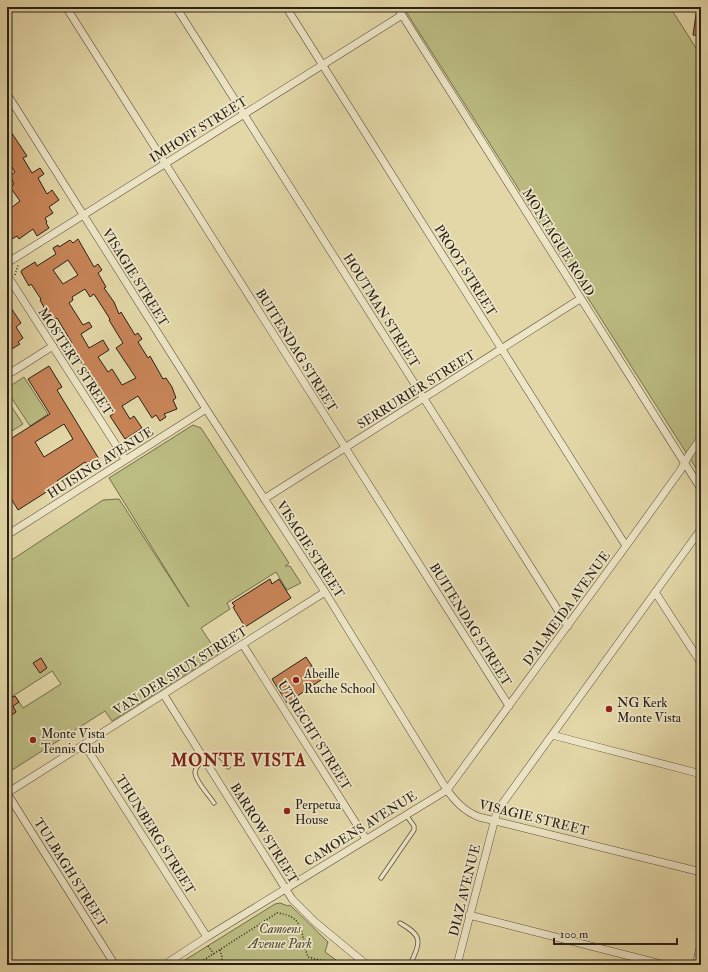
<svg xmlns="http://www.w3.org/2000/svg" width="708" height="972" viewBox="0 0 708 972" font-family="'IM FELL Double Pica',serif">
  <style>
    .green { fill: #bbbc82; stroke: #726e4d }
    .building { fill: #c78457; stroke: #292018; fill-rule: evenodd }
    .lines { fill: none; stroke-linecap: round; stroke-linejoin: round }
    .service-casing { stroke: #584e3c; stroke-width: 5 }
    .minor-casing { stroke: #584e3c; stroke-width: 8 }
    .path { stroke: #292018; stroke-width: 1.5; stroke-dasharray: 1 2; stroke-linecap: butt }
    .service { stroke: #ede5c6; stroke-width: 3.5 }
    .minor { stroke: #ede5c6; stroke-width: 7 }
    .poi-dot { fill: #8f2418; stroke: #ede5c6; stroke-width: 1.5 }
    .labels { text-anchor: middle; stroke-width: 3.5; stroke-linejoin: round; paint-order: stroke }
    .street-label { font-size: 13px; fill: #292018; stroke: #ede5c6 }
    .poi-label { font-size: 13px; fill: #292018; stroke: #ede5c6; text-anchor: start }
    .park-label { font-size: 13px; font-style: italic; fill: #4e4732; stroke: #ede5c6 }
    .district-label { font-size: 17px; font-weight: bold; letter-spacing: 1px; fill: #7a1f14; stroke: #ede5c6 }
  </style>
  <rect width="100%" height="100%" fill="#e3d7a7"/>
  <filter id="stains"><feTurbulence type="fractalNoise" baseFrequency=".005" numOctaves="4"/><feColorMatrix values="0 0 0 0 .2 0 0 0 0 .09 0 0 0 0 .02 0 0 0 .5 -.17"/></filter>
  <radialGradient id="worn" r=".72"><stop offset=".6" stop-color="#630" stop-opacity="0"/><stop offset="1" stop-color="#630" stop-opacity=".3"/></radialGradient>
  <!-- green -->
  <path class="green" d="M 403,7 L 670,7 L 701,56 L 701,476 Z
    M 24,377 L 48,414 L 30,426 L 7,391 L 7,388 Z
    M 7,400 L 23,424 L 7,434 Z
    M 193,425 L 201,428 L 289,563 L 285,566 L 290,566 L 301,583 L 287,590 L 276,572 L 227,603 L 230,609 L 201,628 L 218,654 L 112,721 L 105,711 L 9,772 L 7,769 L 7,701 L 15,696 L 23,708 L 61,684 L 52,671 L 7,700 L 7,563 L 103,500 L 119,499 L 189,607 L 109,478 Z
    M 280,903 L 288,906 L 290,905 L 328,942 L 325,952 L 343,965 L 177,965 L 275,904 Z"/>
  <!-- building -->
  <path class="building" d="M 697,8 L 701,8 L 701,36 L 693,35 Z
    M 7,126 L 27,156 L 23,158 L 32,173 L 40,168 L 44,174 L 38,178 L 47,194 L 52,190 L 59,200 L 49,207 L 53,213 L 45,218 L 47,222 L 46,223 L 49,228 L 37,236 L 33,229 L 19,239 L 17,236 L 7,242 L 7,211 L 20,201 L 10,187 L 14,184 L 10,176 L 15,172 L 7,159 Z
    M 78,239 L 94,267 L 98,264 L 102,270 L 98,273 L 106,287 L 104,288 L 114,302 L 119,314 L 121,312 L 135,335 L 138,333 L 142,339 L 138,342 L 148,358 L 150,356 L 163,379 L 166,378 L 172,387 L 176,398 L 173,400 L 177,409 L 164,414 L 166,417 L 160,421 L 156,415 L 152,418 L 138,396 L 122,406 L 130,419 L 134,416 L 142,428 L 125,439 L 110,416 L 113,414 L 98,390 L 94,392 L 91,387 L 95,384 L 81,362 L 78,363 L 68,346 L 72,343 L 57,318 L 51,322 L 45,312 L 46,311 L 40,300 L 41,299 L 31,284 L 29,286 L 21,272 L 22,270 L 35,262 L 37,266 L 56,254 L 53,248 L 58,245 L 59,247 L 70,240 L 73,243 ZM 68,260 L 78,275 L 63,284 L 53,270 ZM 85,289 L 90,297 L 94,294 L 110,319 L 109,320 L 123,343 L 116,348 L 136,378 L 122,385 L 112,369 L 108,372 L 98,357 L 109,350 L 103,340 L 89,348 L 82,336 L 81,334 L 92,327 L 89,322 L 83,325 L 69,303 L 73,300 L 72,297 Z
    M 11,308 L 21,323 L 16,327 L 23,338 L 18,342 L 20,344 L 7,352 L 7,311 Z
    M 49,366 L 62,387 L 57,390 L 99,459 L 88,466 L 85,462 L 57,481 L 59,484 L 18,510 L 7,492 L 7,441 L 50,414 L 28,379 ZM 64,424 L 73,439 L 44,457 L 35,442 Z
    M 270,579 L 272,584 L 279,579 L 291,598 L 245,627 L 233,607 L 235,606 L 232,603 Z
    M 306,657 L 321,680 L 287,703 L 272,679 Z
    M 41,658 L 47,668 L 40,673 L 33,663 Z
    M 7,695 L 9,699 L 15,696 L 19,702 L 13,706 L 16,712 L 7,718 Z"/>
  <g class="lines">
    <!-- service casing -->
    <g class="service-casing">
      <path id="service" d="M 214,803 C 209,795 196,782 195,773 C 195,765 210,753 217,755 C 222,757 226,763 228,767
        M 381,878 L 414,830 L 414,826 L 406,815
        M 400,923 C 423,936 421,941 410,965"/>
    </g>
    <!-- minor casing -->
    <g class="minor-casing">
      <path id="minor" d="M 66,7 L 509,706
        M 176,7 L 568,626
        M 286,7 L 626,546
        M 397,7 L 701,489
        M 7,94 L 206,409 L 325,592 L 447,790 C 456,802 464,811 479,817 L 701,872
        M 7,263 L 402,15
        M 7,275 L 125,459
        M 7,375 L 53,346
        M 264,499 L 580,299
        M 7,535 L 206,409
        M 655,592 L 701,663
        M 243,645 L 366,839
        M 164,695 L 292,899 L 315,922 L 367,965
        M 552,735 L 701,774
        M 84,744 L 207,937
        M 7,793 L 325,592
        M 7,793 L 115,965
        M 469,915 L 665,965
        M 164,965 L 207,937 L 447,790 L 626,546 L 680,471 L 689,455 L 701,438
        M 457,965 L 497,811 L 701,529
        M 696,965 L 701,944"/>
    </g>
    <!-- path -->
    <path class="path" d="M 15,275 L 18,265
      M 110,461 L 110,451
      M 208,946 L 214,954
      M 220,950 L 222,957 L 222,965
      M 196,965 L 277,913 C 307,916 300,937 308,957 L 323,961 L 330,965"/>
    <!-- service -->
    <use href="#service" class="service"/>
    <!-- minor -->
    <use href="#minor" class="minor"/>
  </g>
  <!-- markers -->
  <g class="poi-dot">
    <circle cx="296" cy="680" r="4"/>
    <circle cx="609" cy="709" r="4"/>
    <circle cx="33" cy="740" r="4"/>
    <circle cx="287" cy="811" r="4"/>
  </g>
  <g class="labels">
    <!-- street labels -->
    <g class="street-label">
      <text transform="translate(198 129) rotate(-32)" y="5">IMHOFF STREET</text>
      <text transform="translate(559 242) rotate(58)" y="5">MONTAGUE ROAD</text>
      <text transform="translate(466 270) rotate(58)" y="5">PROOT STREET</text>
      <text transform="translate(136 277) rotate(58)" y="5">VISAGIE STREET</text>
      <text transform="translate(382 310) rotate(58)" y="5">HOUTMAN STREET</text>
      <text transform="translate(297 350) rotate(58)" y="5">BUITENDAG STREET</text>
      <text transform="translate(76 361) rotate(57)" y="5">MOSTERT STREET</text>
      <text transform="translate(416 389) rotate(-32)" y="5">SERRURIER STREET</text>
      <text transform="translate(100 462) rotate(-32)" y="5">HUISING AVENUE</text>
      <text transform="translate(311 549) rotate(57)" y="5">VISAGIE STREET</text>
      <text transform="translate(566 608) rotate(-54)" y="5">D'ALMEIDA AVENUE</text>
      <text transform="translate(471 624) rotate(58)" y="5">BUITENDAG STREET</text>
      <text transform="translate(180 670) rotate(-32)" y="5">VAN DER SPUY STREET</text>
      <text transform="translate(315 735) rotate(58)" y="5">UTRECHT STREET</text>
      <text transform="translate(534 817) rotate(14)" y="5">VISAGIE STREET</text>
      <text transform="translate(360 828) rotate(-32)" y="5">CAMOENS AVENUE</text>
      <text transform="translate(265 833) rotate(58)" y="5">BARROW STREET</text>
      <text transform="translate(156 834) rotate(58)" y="5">THUNBERG STREET</text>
      <text transform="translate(71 872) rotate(58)" y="5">TULBAGH STREET</text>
      <text transform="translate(464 890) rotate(-76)" y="5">DIAZ AVENUE</text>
    </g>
    <!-- poi labels -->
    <g class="poi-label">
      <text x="304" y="678">Abeille<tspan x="304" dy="15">Ruche School</tspan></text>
      <text x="617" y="707">NG Kerk<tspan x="617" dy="15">Monte Vista</tspan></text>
      <text x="41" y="738">Monte Vista<tspan x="41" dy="15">Tennis Club</tspan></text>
      <text x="295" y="809">Perpetua<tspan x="295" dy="15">House</tspan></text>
    </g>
    <!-- park labels -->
    <g class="park-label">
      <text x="280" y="933">Camoens<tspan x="280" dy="15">Avenue Park</tspan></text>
    </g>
    <!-- district labels -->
    <g class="district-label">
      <text x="239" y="766">MONTE VISTA</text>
    </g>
  </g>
  <!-- margin -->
  <rect width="708" height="972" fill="none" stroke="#e3d7a7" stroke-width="24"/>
  <rect x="8" y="8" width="692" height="956" fill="none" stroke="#292018" stroke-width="2"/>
  <rect x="12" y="12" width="684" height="948" fill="none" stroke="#292018"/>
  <!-- scale -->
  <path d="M554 938v6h123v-6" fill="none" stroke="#292018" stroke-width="2"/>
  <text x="560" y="938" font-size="12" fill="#292018" stroke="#ede5c6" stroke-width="3" paint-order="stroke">100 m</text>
  <rect width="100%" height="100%" filter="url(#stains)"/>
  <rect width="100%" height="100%" fill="url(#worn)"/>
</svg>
